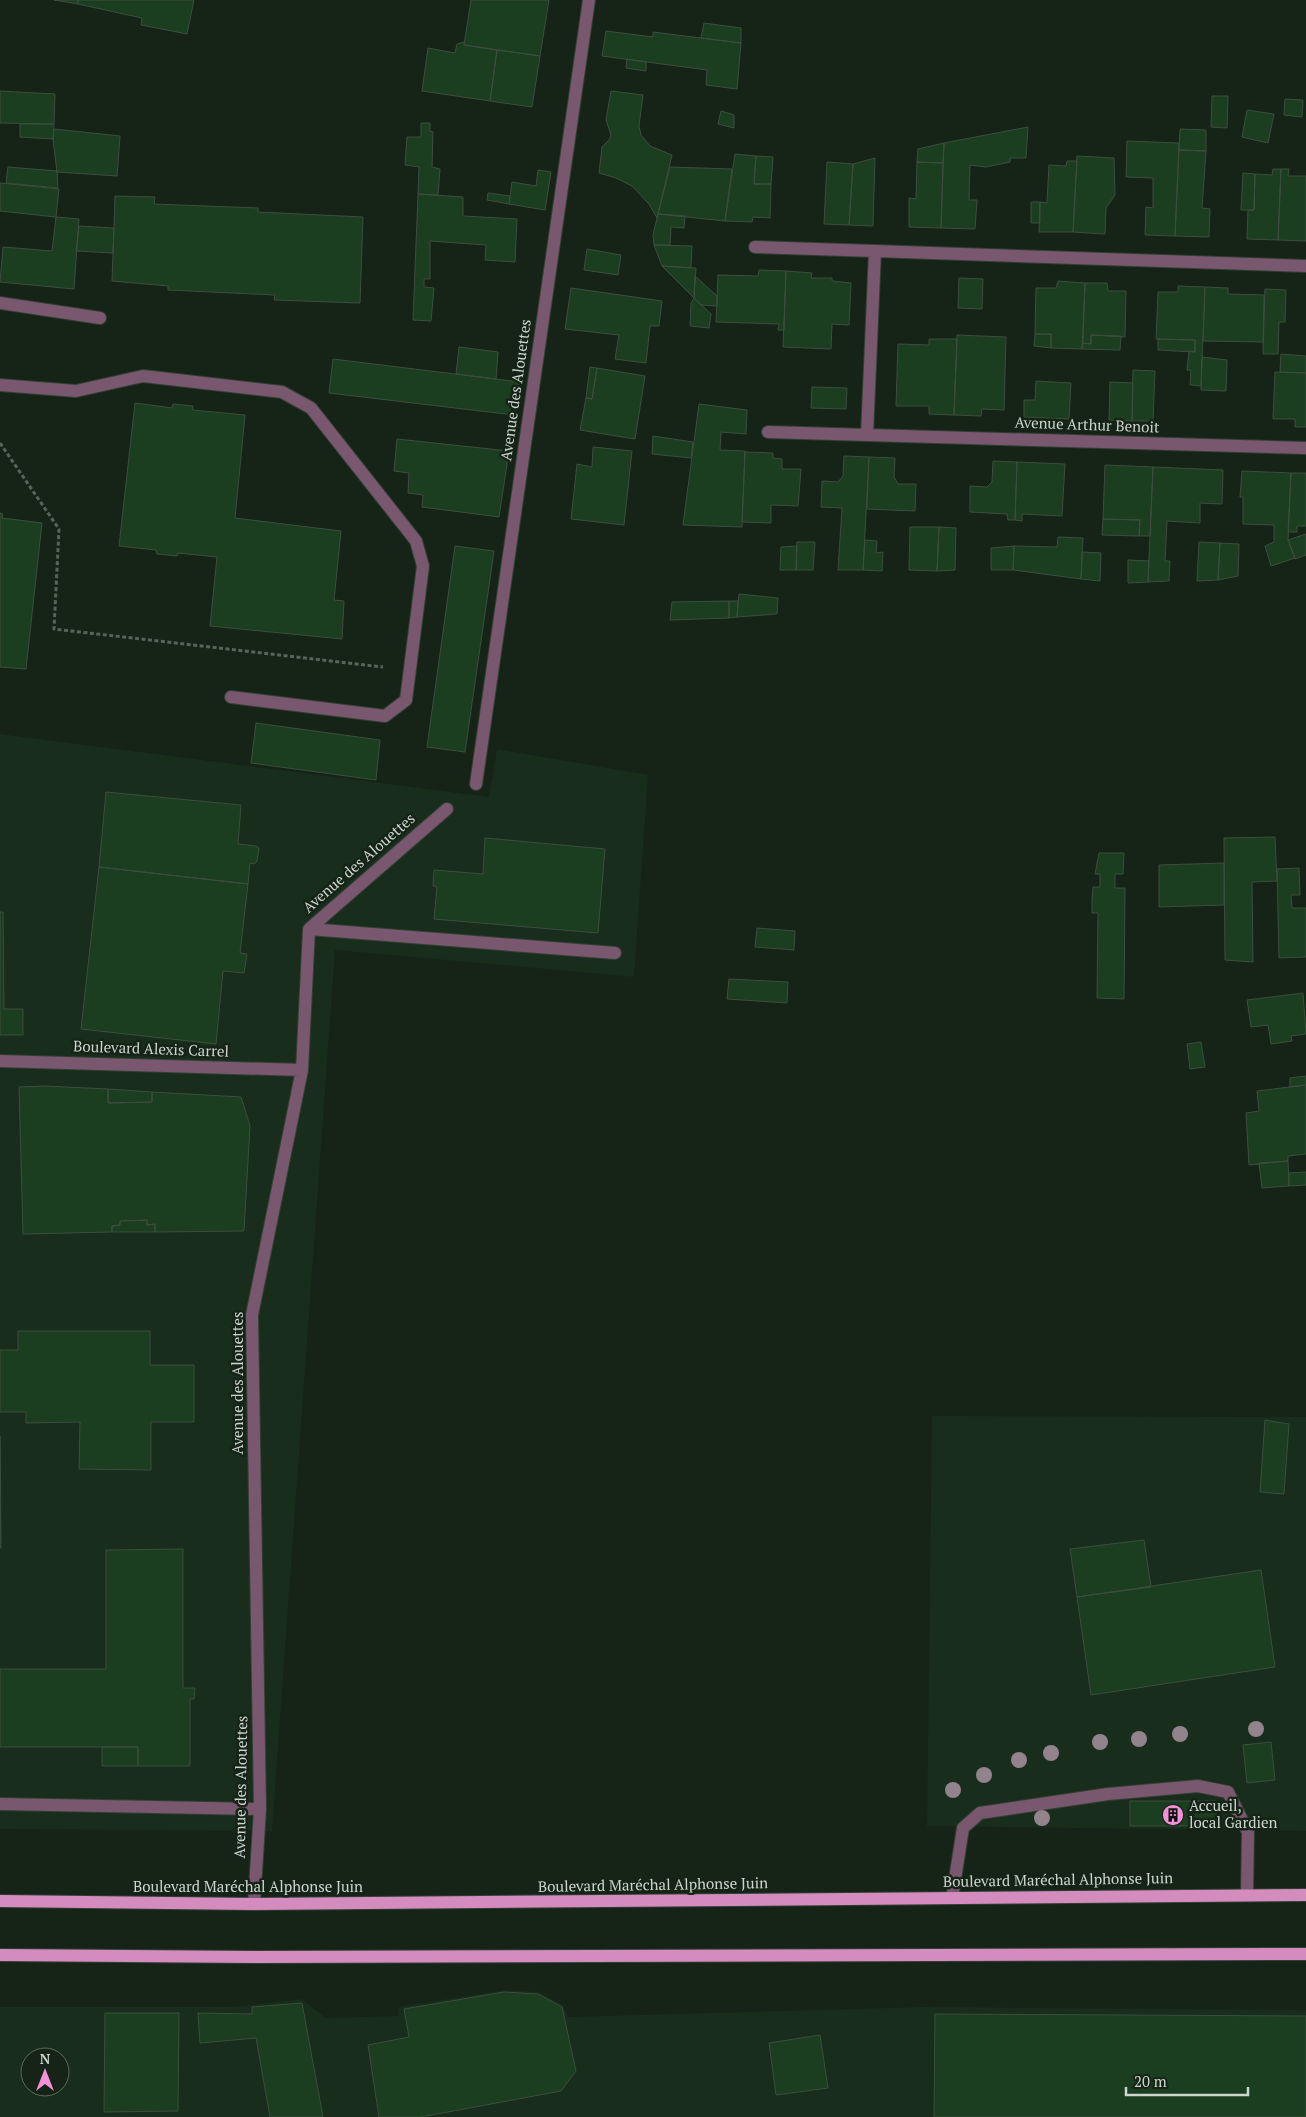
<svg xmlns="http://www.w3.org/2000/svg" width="1306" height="2117" viewBox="0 0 1306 2117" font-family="'PT Serif',serif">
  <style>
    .built { fill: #192d1c; fill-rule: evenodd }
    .building { fill: #1b3d20; stroke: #3d4e3f }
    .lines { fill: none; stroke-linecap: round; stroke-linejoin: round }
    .minor-casing { stroke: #324034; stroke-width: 14 }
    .major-casing { stroke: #324034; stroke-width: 14 }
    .path { stroke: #576459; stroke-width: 3; stroke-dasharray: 4 2.5; stroke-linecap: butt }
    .minor { stroke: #79576e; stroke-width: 12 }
    .major { stroke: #d38cbd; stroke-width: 12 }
    .tree { fill: #93838c }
    .labels { text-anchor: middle; stroke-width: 5; stroke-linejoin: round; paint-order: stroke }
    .street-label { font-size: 15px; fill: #ccd6cd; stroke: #152417 }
    .poi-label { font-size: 15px; fill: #ccd6cd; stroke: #152417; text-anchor: start }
  </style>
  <rect width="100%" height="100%" fill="#152417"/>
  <!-- built -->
  <path class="built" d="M 0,734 L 489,797 L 497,749 L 648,775 L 634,977 L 335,950 L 272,1831 L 0,1829 Z
    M 932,1416 L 1306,1417 L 1306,1831 L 927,1826 Z
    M 504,1990 L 538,1992 L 563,2005 L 568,2017 L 924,2007 L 1306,2010 L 1306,2117 L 0,2117 L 0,2007 L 234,2007 L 302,1999 L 326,2018 L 398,2016 L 399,2007 ZM 30,2057 L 60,2057 L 60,2087 L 30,2087 Z"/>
  <!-- building -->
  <path class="building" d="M 54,0 L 78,0 L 78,4 Z
    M 78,0 L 194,0 L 187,34 L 141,25 L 142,18 L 78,4 Z
    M 471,0 L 549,0 L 540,56 L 464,45 Z
    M 704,23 L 741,28 L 741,43 L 701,38 Z
    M 606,31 L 653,37 L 653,32 L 741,43 L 737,89 L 706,85 L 707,70 L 602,56 Z
    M 464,42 L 464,45 L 497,50 L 490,101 L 422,91 L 428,48 L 455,53 L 457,44 Z
    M 497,50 L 540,56 L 532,107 L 490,101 Z
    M 627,59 L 646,62 L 646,71 L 626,68 Z
    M 0,91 L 55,94 L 54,124 L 0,123 Z
    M 611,91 L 643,95 L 639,126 L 641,135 L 650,146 L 672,155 L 657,218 L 649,204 L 632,186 L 616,178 L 599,173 L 602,147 L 609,140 L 611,135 L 606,120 Z
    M 1212,96 L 1228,96 L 1227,128 L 1211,127 Z
    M 1285,99 L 1303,100 L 1302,117 L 1284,115 Z
    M 1247,110 L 1274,114 L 1268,143 L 1242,137 Z
    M 721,111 L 734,115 L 734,128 L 718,124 Z
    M 421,123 L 430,123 L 430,131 L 433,132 L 432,167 L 440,169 L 438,195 L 418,194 L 419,167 L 405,165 L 407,137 L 421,137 Z
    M 20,124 L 54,124 L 53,139 L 20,137 Z
    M 1028,127 L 1026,158 L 1010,158 L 1010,162 L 986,167 L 970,165 L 969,200 L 977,200 L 975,229 L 941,228 L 944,143 Z
    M 54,129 L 120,136 L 117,176 L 57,172 L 53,139 Z
    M 1180,129 L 1206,130 L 1206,151 L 1179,150 Z
    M 1127,141 L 1179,143 L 1175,236 L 1145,235 L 1146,207 L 1153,208 L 1153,178 L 1126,177 Z
    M 944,143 L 943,163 L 917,162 L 918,149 Z
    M 1179,150 L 1206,151 L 1202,208 L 1210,209 L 1209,237 L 1175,236 Z
    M 735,154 L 756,156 L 754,184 L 771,184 L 770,218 L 753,217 L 752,222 L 725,221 Z
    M 756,156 L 773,157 L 771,184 L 754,184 Z
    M 1077,156 L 1114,158 L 1115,195 L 1106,208 L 1105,234 L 1073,232 Z
    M 875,158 L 873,226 L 849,225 L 853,164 Z
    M 1067,161 L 1077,161 L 1073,232 L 1039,232 L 1040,202 L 1047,203 L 1049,165 L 1066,166 Z
    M 827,162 L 853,164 L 849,225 L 824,224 Z
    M 917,162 L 943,163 L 941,228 L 909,227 L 909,198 L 916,199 Z
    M 8,167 L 57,171 L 58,188 L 6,183 Z
    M 670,167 L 732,169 L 725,221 L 658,214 Z
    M 1273,169 L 1281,169 L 1278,240 L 1247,239 L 1248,210 L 1254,210 L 1255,174 L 1272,175 Z
    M 1281,169 L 1289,169 L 1288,176 L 1306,176 L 1306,241 L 1278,240 Z
    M 538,170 L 551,172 L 545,210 L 509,204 L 512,182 L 536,186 Z
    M 1243,173 L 1255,174 L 1254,210 L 1241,210 Z
    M 0,183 L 59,189 L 56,217 L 0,211 Z
    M 488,193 L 510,196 L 509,204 L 487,200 Z
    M 418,194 L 463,197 L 463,216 L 517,219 L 515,262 L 485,260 L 486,245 L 430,241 L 430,279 L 424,279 L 424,287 L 434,288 L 431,321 L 413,320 Z
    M 115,196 L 155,197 L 154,204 L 258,208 L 258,212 L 363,217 L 360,303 L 274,300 L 275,295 L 168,290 L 168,286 L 112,281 Z
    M 1031,202 L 1040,202 L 1040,223 L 1031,223 Z
    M 658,214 L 685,216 L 684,228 L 671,227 L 670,245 L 654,245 L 653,235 Z
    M 56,217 L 79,219 L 74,289 L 0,282 L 3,247 L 52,251 Z
    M 79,226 L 114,228 L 113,253 L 76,251 Z
    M 654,245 L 692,246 L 691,268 L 662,266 Z
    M 587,249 L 621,255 L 618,275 L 584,270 Z
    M 662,266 L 696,268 L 694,298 Z
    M 759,270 L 786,271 L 784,330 L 778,330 L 779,324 L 716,322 L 718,275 L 758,276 Z
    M 786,271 L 812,273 L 811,278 L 832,278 L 832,281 L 851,283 L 849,325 L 832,324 L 831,349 L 783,347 Z
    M 695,276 L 717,296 L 717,306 L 701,305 L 694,298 Z
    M 959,278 L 983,279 L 982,309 L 958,308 Z
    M 1058,281 L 1085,283 L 1082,349 L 1051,348 L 1051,334 L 1035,334 L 1036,288 L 1056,288 Z
    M 1085,283 L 1107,283 L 1108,291 L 1126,291 L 1125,337 L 1091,335 L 1091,344 L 1083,343 Z
    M 1178,286 L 1205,287 L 1201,386 L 1190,385 L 1191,370 L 1187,370 L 1189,351 L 1195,352 L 1195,340 L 1156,339 L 1158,292 L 1178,292 Z
    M 1205,287 L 1228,288 L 1228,294 L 1264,295 L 1263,342 L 1203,341 Z
    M 571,288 L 662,301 L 659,326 L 650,326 L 646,363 L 615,359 L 619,335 L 565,329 Z
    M 1265,289 L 1286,290 L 1285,322 L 1279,322 L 1278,354 L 1263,354 Z
    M 694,298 L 711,314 L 709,328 L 690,326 L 691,303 Z
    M 1035,334 L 1051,334 L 1051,348 L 1034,346 Z
    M 957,335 L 1006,337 L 1004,410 L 982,409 L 981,416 L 954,415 Z
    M 1091,335 L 1121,336 L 1120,350 L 1082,349 L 1083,343 L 1091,344 Z
    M 929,339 L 957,339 L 954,415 L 929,414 L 929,406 L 896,406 L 898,344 L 929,345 Z
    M 1158,339 L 1195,340 L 1195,352 L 1158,350 Z
    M 459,347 L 498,352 L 496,379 L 456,374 Z
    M 1281,354 L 1306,356 L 1306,373 L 1280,372 Z
    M 1202,357 L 1227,360 L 1226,391 L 1201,390 Z
    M 333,359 L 520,382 L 514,415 L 329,393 Z
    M 590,367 L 597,368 L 592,399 L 586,398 Z
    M 597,368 L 645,376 L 635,439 L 580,430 L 586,398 L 592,399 Z
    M 1133,370 L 1155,371 L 1153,421 L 1132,421 Z
    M 1275,372 L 1306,373 L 1306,427 L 1295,427 L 1295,419 L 1273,419 Z
    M 1036,381 L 1071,383 L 1069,419 L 1024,417 L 1024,400 L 1035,400 Z
    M 1110,382 L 1133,383 L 1132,421 L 1109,420 Z
    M 812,387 L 847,388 L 846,409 L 811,408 Z
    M 135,403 L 172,408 L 173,404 L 193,406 L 193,410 L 245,415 L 235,518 L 341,531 L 334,600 L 344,601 L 342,639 L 210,626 L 217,557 L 178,553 L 177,556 L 157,554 L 156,550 L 119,546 Z
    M 699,404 L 747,410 L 746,434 L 721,432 L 720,450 L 745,451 L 742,527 L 683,525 Z
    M 653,436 L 693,442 L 691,458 L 652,454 Z
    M 397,439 L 509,451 L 499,517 L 422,507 L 423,495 L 408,493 L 409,473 L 394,471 Z
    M 593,447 L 632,451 L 624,525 L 571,519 L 577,464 L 592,467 Z
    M 745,452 L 773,453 L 773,458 L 782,459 L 782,469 L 801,469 L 798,506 L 771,505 L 771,523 L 742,522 Z
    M 844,456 L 869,457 L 863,570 L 838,570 L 842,508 L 821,507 L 822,481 L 838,482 L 843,476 Z
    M 869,457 L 895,458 L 894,477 L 898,484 L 916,484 L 915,511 L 867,509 Z
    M 993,461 L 1017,462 L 1015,520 L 1008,520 L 1007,514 L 970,512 L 970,486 L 987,487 L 992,482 Z
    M 1017,462 L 1065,464 L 1062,516 L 1022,514 L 1022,521 L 1015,520 Z
    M 1105,465 L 1153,467 L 1150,536 L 1139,536 L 1140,520 L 1103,519 Z
    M 1153,467 L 1223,470 L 1222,504 L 1200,503 L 1200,523 L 1167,521 L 1165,561 L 1170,561 L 1169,581 L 1148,582 Z
    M 1242,471 L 1291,473 L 1288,540 L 1295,558 L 1271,566 L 1265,546 L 1274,542 L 1274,525 L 1243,524 L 1243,497 L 1240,497 Z
    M 1291,473 L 1306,473 L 1306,526 L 1297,526 L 1297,532 L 1288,532 Z
    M 0,513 L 3,514 L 2,518 L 42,523 L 26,669 L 0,667 Z
    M 1103,519 L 1140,520 L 1139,536 L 1102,535 Z
    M 910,527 L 939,527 L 937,571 L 909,570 Z
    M 939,527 L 956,528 L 955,570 L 937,571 Z
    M 1306,534 L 1306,555 L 1295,559 L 1288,540 Z
    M 1058,537 L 1083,538 L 1081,579 L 1013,570 L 1014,546 L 1057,547 Z
    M 865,540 L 877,541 L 876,553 L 883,552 L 882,571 L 863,570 Z
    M 797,542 L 815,542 L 813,570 L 796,570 Z
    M 1199,542 L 1220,543 L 1218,580 L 1197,581 Z
    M 1220,543 L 1239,544 L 1238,576 L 1218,580 Z
    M 455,546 L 494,551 L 465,752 L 427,747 Z
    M 797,546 L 796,570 L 780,570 L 781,547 Z
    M 1014,546 L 1013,570 L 991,570 L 991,548 Z
    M 1082,552 L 1101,553 L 1100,581 L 1081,579 Z
    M 1128,560 L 1149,561 L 1148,582 L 1128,583 Z
    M 739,594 L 778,598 L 777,614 L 737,617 Z
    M 729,601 L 738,601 L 737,617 L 729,618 Z
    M 729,601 L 729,618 L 670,620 L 672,602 Z
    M 256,723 L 380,740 L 376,780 L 251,763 Z
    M 106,792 L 241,805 L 238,844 L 256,846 L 259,848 L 257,861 L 254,864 L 250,863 L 248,884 L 99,867 Z
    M 1275,837 L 1277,881 L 1252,882 L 1253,962 L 1225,960 L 1224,838 Z
    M 485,838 L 605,849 L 598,933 L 434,919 L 437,887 L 433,886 L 434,870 L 483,874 Z
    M 1099,853 L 1124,853 L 1123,874 L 1115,874 L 1115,888 L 1125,888 L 1124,999 L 1097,998 L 1098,913 L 1092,913 L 1092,900 L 1093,887 L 1100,887 L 1100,874 L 1095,874 Z
    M 1224,863 L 1224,905 L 1159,907 L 1159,865 Z
    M 99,867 L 248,884 L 240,953 L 247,954 L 244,973 L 223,971 L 216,1044 L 81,1029 Z
    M 1299,868 L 1300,895 L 1291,895 L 1292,908 L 1306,908 L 1306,957 L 1279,958 L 1277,869 Z
    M 0,912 L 3,912 L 4,1009 L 23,1009 L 23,1035 L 0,1035 Z
    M 757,928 L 795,931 L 794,950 L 755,947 Z
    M 729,979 L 788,982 L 787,1003 L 727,999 Z
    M 1303,993 L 1306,1034 L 1291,1036 L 1292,1041 L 1271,1044 L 1268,1025 L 1251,1027 L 1247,1000 Z
    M 1201,1042 L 1205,1067 L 1190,1069 L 1187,1044 Z
    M 1306,1076 L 1306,1085 L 1290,1087 L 1290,1078 Z
    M 1306,1085 L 1306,1154 L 1288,1156 L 1288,1161 L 1249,1165 L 1246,1113 L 1259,1111 L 1257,1091 Z
    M 45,1086 L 108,1089 L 108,1103 L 152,1102 L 152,1092 L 241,1097 L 250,1126 L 244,1231 L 155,1232 L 155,1224 L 147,1225 L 147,1220 L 120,1221 L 120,1225 L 112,1226 L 112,1232 L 23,1234 L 19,1087 Z
    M 108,1089 L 152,1092 L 152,1102 L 108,1103 Z
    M 1288,1161 L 1289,1186 L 1262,1188 L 1259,1163 Z
    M 1306,1172 L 1306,1185 L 1289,1186 L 1289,1173 Z
    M 147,1220 L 147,1225 L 155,1224 L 155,1232 L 112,1232 L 112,1226 L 120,1225 L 120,1221 Z
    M 18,1331 L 150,1331 L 150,1365 L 194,1365 L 194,1422 L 151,1422 L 151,1470 L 79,1469 L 80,1422 L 26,1423 L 26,1412 L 0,1412 L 0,1350 L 18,1350 Z
    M 1265,1420 L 1289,1424 L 1284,1494 L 1260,1492 Z
    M 0,1436 L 1,1548 L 0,1548 Z
    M 1144,1540 L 1151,1587 L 1077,1597 L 1070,1549 Z
    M 183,1549 L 183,1688 L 195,1688 L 194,1699 L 190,1699 L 190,1766 L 138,1766 L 138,1747 L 0,1747 L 0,1669 L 106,1669 L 106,1550 Z
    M 1261,1570 L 1275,1667 L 1091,1695 L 1077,1597 Z
    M 1271,1742 L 1275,1780 L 1247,1783 L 1243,1745 Z
    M 102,1747 L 138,1747 L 138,1766 L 102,1766 Z
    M 1130,1801 L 1216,1801 L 1216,1826 L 1130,1826 Z
    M 504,1992 L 538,1994 L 562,2007 L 576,2071 L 561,2091 L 421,2117 L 379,2117 L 368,2045 L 409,2037 L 404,2009 Z
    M 302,2003 L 323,2117 L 270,2117 L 256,2038 L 200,2043 L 198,2013 L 252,2014 L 252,2007 Z
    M 105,2013 L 179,2013 L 178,2111 L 104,2112 Z
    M 935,2014 L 1306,2016 L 1306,2117 L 934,2117 Z
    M 820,2035 L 828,2088 L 776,2095 L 769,2043 Z"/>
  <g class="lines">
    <!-- minor casing -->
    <g class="minor-casing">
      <path id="minor" d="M 755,247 L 875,251
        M 0,303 L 100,318
        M 0,385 L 76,391 L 143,376 L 282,392 L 311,408 L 416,541 L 423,566 L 406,700 L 385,716 L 231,697
        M 768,432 L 1306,448
        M 867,435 L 875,251 L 1306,266
        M 476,784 L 589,0
        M 309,929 L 615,953
        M 0,1061 L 302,1070
        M 0,1804 L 260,1809
        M 952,1898 L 963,1828 L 980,1813 L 1108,1794 L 1198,1786 L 1228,1792 L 1248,1832 L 1247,1894
        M 254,1904 L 260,1809 L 252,1315 L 302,1070 L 309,929 L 447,809"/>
    </g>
    <!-- major casing -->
    <g class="major-casing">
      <path id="major" d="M 0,1901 L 254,1904 L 1306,1895
        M 0,1955 L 254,1957 L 1306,1954"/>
    </g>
    <!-- path -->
    <path class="path" d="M 0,443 L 59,529 L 54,629 L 383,667"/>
    <!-- minor -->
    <use href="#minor" class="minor"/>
    <!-- major -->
    <use href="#major" class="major"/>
  </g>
  <!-- trees -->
  <g class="tree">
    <circle cx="1256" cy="1729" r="8"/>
    <circle cx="1180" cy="1734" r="8"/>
    <circle cx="1139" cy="1739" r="8"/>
    <circle cx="1100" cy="1742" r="8"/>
    <circle cx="1051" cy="1753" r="8"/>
    <circle cx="1019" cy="1760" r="8"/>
    <circle cx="984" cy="1775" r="8"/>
    <circle cx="953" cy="1790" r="8"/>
    <circle cx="1042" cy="1818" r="8"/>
  </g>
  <!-- icons -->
  <defs>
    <g id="building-disc" transform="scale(1.125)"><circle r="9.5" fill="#f391d6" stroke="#152417"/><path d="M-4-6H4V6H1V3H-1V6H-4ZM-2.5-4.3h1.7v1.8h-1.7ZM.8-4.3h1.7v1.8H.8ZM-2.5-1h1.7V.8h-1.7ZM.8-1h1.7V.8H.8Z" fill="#111"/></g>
  </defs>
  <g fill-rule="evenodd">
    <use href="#building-disc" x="1173" y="1815"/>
  </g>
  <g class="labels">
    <!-- street labels -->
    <g class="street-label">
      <text transform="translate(516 390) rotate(-82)" y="5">Avenue des Alouettes</text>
      <text transform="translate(1087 425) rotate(2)" y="5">Avenue Arthur Benoit</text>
      <text transform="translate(359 863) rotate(-41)" y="5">Avenue des Alouettes</text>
      <text transform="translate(151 1049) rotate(2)" y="5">Boulevard Alexis Carrel</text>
      <text transform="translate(238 1383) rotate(-90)" y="5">Avenue des Alouettes</text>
      <text transform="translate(241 1787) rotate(-89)" y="5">Avenue des Alouettes</text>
      <text transform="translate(1058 1880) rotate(-1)" y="5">Boulevard Maréchal Alphonse Juin</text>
      <text transform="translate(653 1885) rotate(-1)" y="5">Boulevard Maréchal Alphonse Juin</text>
      <text x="248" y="1892">Boulevard Maréchal Alphonse Juin</text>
    </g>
    <!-- poi labels -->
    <g class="poi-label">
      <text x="1189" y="1811">Accueil,<tspan x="1189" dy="17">local Gardien</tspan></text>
    </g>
  </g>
  <!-- north arrow -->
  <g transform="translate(45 2072)"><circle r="24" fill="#152417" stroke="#5e6b60"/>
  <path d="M0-4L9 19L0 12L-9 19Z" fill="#f391d6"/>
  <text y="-8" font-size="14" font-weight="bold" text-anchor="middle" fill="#ccd6cd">N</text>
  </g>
  <!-- scale -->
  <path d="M1126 2087v8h122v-8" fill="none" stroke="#ccd6cd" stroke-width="2.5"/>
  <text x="1134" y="2087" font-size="15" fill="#ccd6cd" stroke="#152417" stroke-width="4" paint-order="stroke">20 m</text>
</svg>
